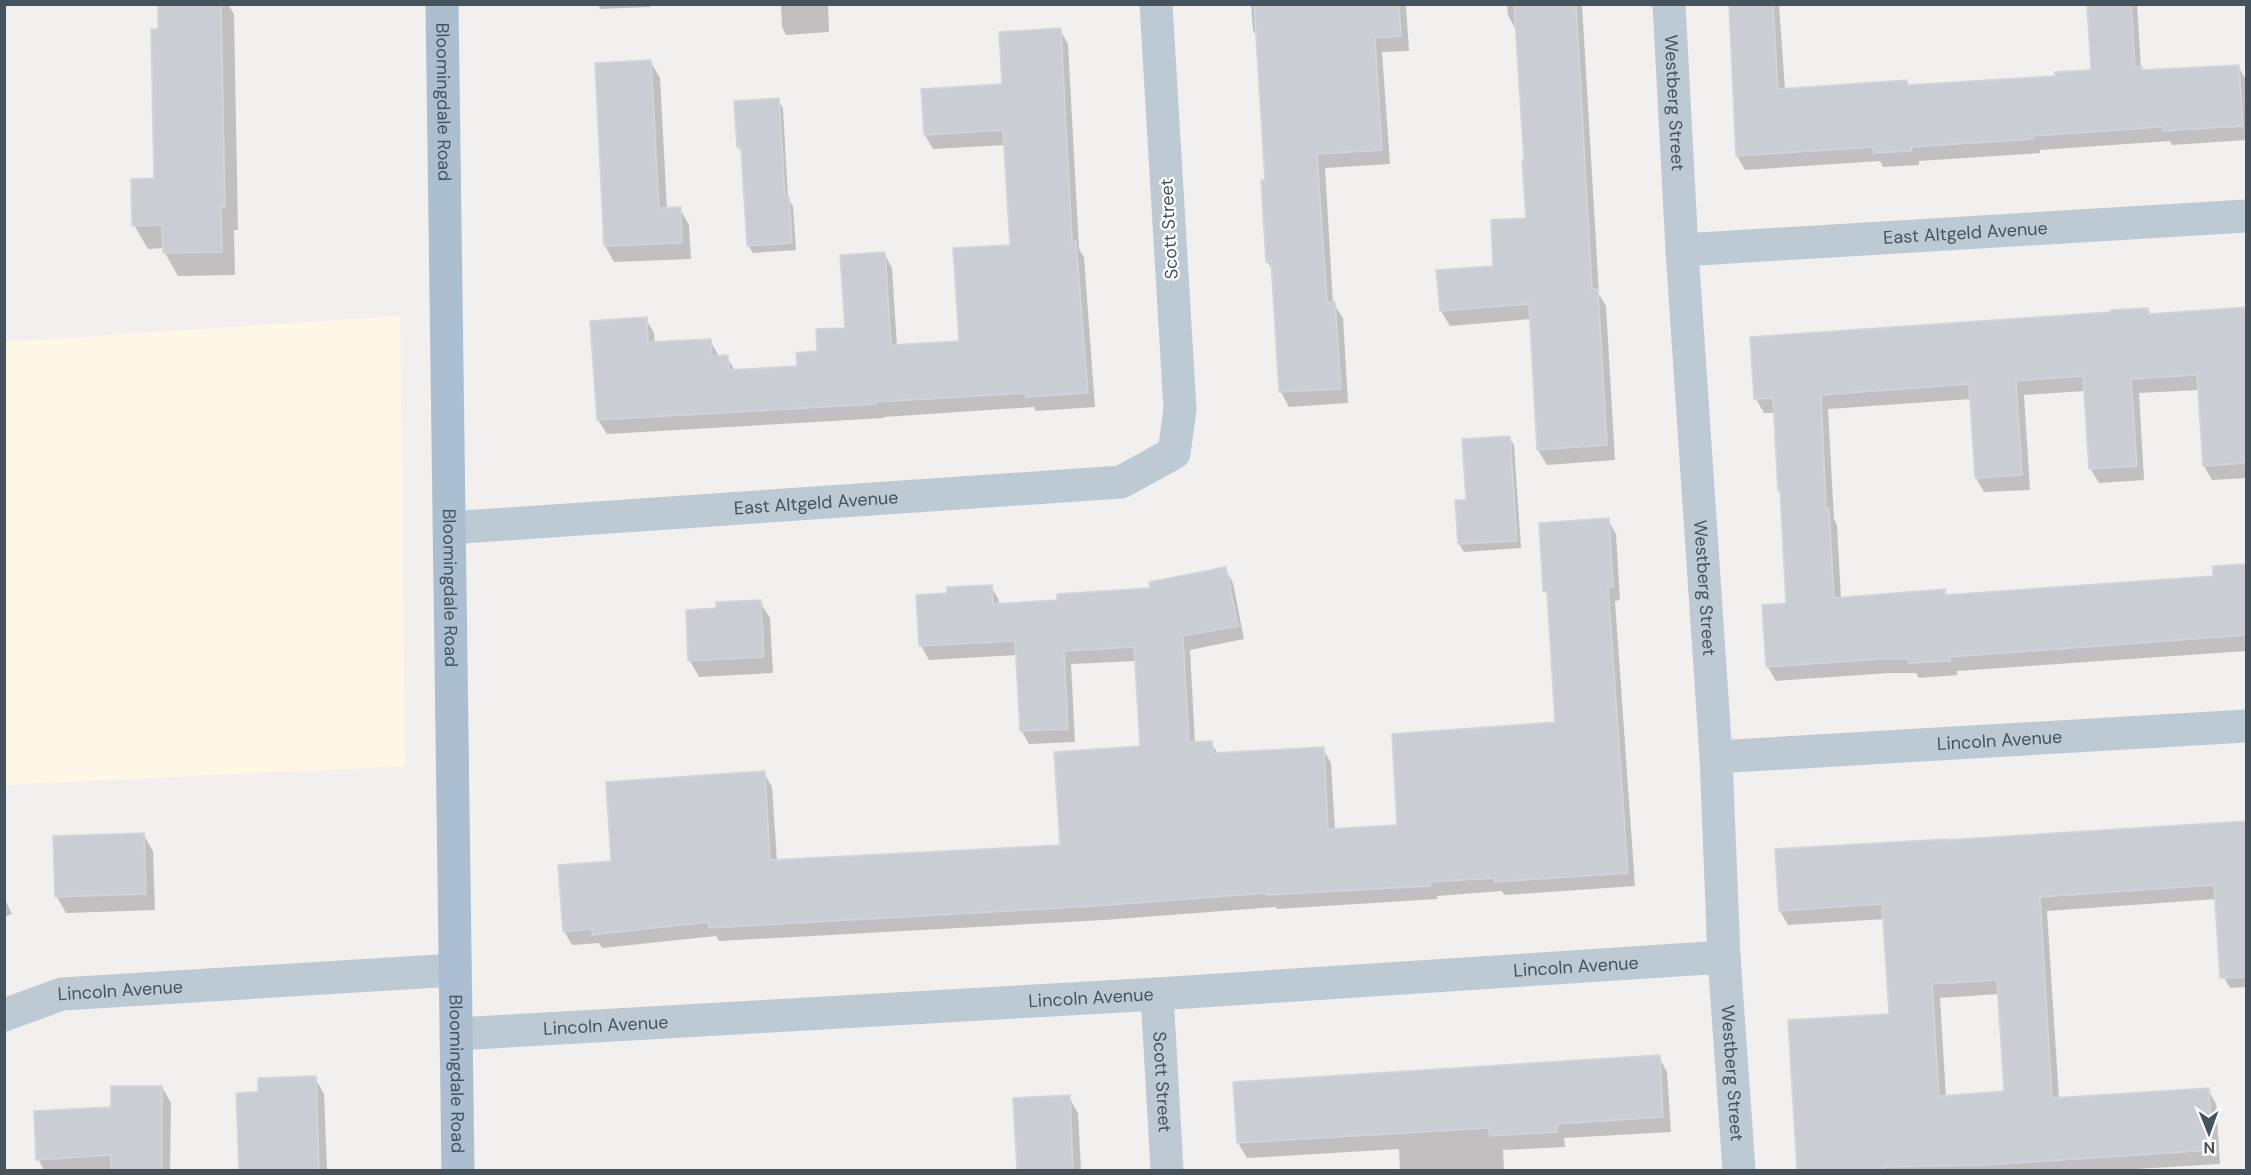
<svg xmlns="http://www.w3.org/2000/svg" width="2251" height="1175" viewBox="0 0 2251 1175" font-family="'DM Sans',sans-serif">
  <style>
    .commercial { fill: #fef7e6 }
    .shadow { fill: #0003; fill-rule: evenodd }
    .building { fill: #caced4; stroke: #d2d5db; stroke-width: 1.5; fill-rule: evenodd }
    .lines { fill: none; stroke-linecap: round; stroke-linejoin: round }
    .minor { stroke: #becad3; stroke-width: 33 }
    .major { stroke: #abbfd1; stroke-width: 33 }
    .labels { text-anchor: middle; stroke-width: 4.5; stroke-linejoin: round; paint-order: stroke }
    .street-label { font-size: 18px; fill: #45535f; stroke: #fff }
  </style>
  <rect width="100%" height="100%" fill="#f2efef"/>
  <!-- commercial -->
  <path class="commercial" d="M 400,316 L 405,766 L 5,785 L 5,342 Z"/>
  <!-- shadow -->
  <path class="shadow" d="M 160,4 L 228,4 L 234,14 L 238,230 L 234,230 L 235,275 L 178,276 L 165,253 L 165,248 L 148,249 L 134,225 L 155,179 Z
    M 598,4 L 650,4 L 650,7 L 600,9 Z
    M 781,4 L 828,4 L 829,32 L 786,35 L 782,27 Z
    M 1251,4 L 1405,4 L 1406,6 L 1409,51 L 1382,52 L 1390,164 L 1325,168 L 1333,303 L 1343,318 L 1348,403 L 1289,407 L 1281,392 L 1273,271 L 1267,261 L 1266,181 L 1258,39 L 1253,30 Z
    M 1507,4 L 1582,4 L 1599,294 L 1606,306 L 1615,460 L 1547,465 L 1538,450 L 1531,319 L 1450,326 L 1441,311 L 1495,268 L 1527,220 L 1526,163 L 1516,30 L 1508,15 Z
    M 1732,4 L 1779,4 L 1785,90 L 1907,82 L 1909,87 L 2057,77 L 2093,71 L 2088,4 L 2137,4 L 2141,68 L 2143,72 L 2238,66 L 2246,80 L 2246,140 L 2172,145 L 2170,141 L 2040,150 L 2040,153 L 1919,161 L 1919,165 L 1883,167 L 1880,161 L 1745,170 L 1737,156 L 1733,95 L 1736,95 Z
    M 1060,30 L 1068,44 L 1079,249 L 1084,257 L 1095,407 L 1036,411 L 1034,407 L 884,417 L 884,418 L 607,434 L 598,420 L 646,319 L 654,333 L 655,344 L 710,340 L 719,357 L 727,357 L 735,371 L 799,367 L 846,329 L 884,253 L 892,268 L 897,346 L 961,343 L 1012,246 L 1005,145 L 933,149 L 925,135 L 1004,85 Z
    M 650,61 L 660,78 L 667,209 L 680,209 L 689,225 L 691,259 L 614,262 L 605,246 Z
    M 778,100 L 783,108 L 788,199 L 793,206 L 796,250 L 753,253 L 748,245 L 743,154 L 738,147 Z
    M 2246,308 L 2246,478 L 2212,480 L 2204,466 L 2199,390 L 2139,393 L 2144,480 L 2099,483 L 2090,468 L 2085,391 L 2024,395 L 2030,490 L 1984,492 L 1976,478 L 1971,399 L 1828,409 L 1834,519 L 1837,525 L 1841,599 L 1944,591 L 1947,596 L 2215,577 L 2246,565 L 2246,651 L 1957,671 L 1957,675 L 1919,678 L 1916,673 L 1889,673 L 1776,681 L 1767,666 L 1788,604 L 1782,495 L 1780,490 L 1775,413 L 1764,413 L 1756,399 L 2112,314 L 2147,309 L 2151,315 Z
    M 1509,438 L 1514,445 L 1521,548 L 1464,552 L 1459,544 L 1456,502 L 1468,501 Z
    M 1608,520 L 1616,534 L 1620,600 L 1615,601 L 1635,886 L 1504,895 L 1502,891 L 1437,896 L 1437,899 L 1277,909 L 1276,907 L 1104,920 L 719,941 L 716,936 L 602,948 L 599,943 L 572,945 L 564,931 L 612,862 L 764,773 L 772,787 L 777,861 L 1061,847 L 1141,748 L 1136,661 L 1071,664 L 1075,742 L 1029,744 L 1021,730 L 1017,655 L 929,660 L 921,646 L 949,595 L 991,587 L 999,600 L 999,605 L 1059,601 L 1152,590 L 1225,569 L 1233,583 L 1244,639 L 1190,650 L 1195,743 L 1211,743 L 1218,754 L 1323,749 L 1331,763 L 1335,830 L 1399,827 L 1557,723 L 1548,597 L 1545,591 Z
    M 760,602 L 770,618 L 773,673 L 699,677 L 690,661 L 718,610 Z
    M 2246,821 L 2246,987 L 2230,988 L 2222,974 L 2217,899 L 2047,911 L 2059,1099 L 2208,1089 L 2216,1104 L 2220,1164 L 2119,1170 L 1799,1170 L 1789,1021 L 1891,1015 L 1885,919 L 1788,925 L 1780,911 ZM 1999,994 L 2006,1092 L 1946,1097 L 1940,998 Z
    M 143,834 L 153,851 L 155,910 L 66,913 L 57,897 Z
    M 4,897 L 12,914 L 4,917 Z
    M 1659,1057 L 1667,1072 L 1671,1132 L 1564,1138 L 1565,1147 L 1503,1150 L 1504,1170 L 1400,1170 L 1399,1149 L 1247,1158 L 1238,1143 L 1235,1083 Z
    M 315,1078 L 324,1094 L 327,1170 L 241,1170 L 238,1094 L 260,1093 Z
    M 162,1087 L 171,1103 L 170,1170 L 44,1170 L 38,1159 L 112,1108 Z
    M 1069,1097 L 1078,1113 L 1081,1170 L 1018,1170 L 1015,1099 Z"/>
  <!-- building -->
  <path class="building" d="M 158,4 L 221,4 L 225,207 L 221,207 L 222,252 L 163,253 L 162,225 L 132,226 L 131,179 L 154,178 L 151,29 L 158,29 Z
    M 1254,4 L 1399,4 L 1401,36 L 1375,38 L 1382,150 L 1317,154 L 1327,302 L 1335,302 L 1341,389 L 1279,392 L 1271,261 L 1266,262 L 1261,180 L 1265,180 Z
    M 1514,4 L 1576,4 L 1592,289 L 1598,289 L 1607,445 L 1537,450 L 1529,304 L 1440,311 L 1436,270 L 1493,266 L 1491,220 L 1526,218 L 1522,161 L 1524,161 Z
    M 1729,4 L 1773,4 L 1778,89 L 1907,80 L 1908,85 L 2055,76 L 2055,72 L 2091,70 L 2087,4 L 2131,4 L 2135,67 L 2142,66 L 2142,70 L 2239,65 L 2243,126 L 2163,131 L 2162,127 L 2032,136 L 2033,139 L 1911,147 L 1912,151 L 1874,153 L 1874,147 L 1736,156 Z
    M 1061,28 L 1072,241 L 1076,241 L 1088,393 L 1026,397 L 1026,393 L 876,402 L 876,404 L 597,420 L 590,321 L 647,317 L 648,342 L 711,339 L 712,356 L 728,355 L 729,370 L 797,366 L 796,353 L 817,351 L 816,329 L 845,328 L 840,255 L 885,252 L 891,345 L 959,341 L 953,248 L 1010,245 L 1003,130 L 924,135 L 921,89 L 1002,84 L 999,32 Z
    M 651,60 L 659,208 L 681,207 L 682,243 L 604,246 L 595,63 Z
    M 779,98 L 785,197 L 789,197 L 792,243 L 747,246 L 741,147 L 737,147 L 734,101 Z
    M 2247,307 L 2247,463 L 2203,466 L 2197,375 L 2131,379 L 2137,466 L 2089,469 L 2083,376 L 2016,381 L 2022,475 L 1975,478 L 1969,384 L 1821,395 L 1826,508 L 1829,508 L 1834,598 L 1945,589 L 1945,595 L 2213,576 L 2213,566 L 2247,564 L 2247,635 L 1950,657 L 1950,661 L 1909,663 L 1909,659 L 1880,659 L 1766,667 L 1762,605 L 1786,603 L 1780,490 L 1778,491 L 1773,398 L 1754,399 L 1750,337 L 2111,312 L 2111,310 L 2148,308 L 2149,314 Z
    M 1510,436 L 1517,541 L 1458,544 L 1455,500 L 1466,500 L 1462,439 Z
    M 1609,518 L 1613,587 L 1608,587 L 1628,873 L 1495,882 L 1495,878 L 1430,882 L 1430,886 L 1267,895 L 1267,893 L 1095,906 L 709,928 L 709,922 L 592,935 L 592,929 L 563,932 L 558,865 L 611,861 L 606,782 L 765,771 L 770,860 L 1060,845 L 1054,752 L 1140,746 L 1134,647 L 1064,651 L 1068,729 L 1020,731 L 1015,641 L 919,646 L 916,595 L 947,593 L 947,587 L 992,585 L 993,604 L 1057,600 L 1057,594 L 1150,588 L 1149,582 L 1226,567 L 1238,626 L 1183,636 L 1189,742 L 1212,741 L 1213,753 L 1324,747 L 1328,829 L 1397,825 L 1392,734 L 1555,722 L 1547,591 L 1543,591 L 1539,523 Z
    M 761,600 L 764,657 L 688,661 L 686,610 L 716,608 L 716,602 Z
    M 2247,821 L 2247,977 L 2220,978 L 2214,885 L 2040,897 L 2052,1098 L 2209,1088 L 2213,1150 L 1986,1165 L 1884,1167 L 1884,1170 L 1797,1170 L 1788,1020 L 1889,1014 L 1882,904 L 1779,911 L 1775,849 L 1947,839 L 1947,840 ZM 1997,980 L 2004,1091 L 1939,1096 L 1932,984 Z
    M 144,833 L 146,894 L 55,897 L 53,836 Z
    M 1660,1055 L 1663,1117 L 1557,1124 L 1557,1132 L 1490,1136 L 1489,1128 L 1237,1143 L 1233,1082 Z
    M 316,1076 L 319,1170 L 239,1170 L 236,1093 L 258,1092 L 258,1078 Z
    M 111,1086 L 162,1086 L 162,1170 L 111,1170 L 111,1155 L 36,1160 L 34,1111 L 111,1107 Z
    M 1070,1095 L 1073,1170 L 1017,1170 L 1013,1098 Z"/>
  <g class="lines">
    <!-- minor -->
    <g class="minor">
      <path id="s1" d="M 1669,4 L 1682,250 L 1716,757 L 1724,957 L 1739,1170"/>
      <path id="s2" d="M 1682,250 L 2246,216"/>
      <path id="s3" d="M 449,528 L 1121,482 L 1174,453 L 1180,409 L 1156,4"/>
      <path id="s4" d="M 1716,757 L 2246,726"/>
      <path id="s5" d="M 1157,994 L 1167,1170"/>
      <path id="s6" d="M 4,1015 L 62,994 L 455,970"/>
      <path id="s7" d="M 456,1034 L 1157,994 L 1724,957"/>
    </g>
    <!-- major -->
    <path class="major" id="s8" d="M 442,4 L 458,1170"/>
  </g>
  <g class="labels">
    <!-- street labels -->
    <g class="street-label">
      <text dy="6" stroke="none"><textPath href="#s8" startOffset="98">Bloomingdale Road</textPath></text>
      <text dy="6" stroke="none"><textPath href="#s1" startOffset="99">Westberg Street</textPath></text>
      <text transform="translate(1169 229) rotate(-93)" y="6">Scott Street</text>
      <text dy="6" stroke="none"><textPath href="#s2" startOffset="284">East Altgeld Avenue</textPath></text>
      <text dy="6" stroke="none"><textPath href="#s3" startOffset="368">East Altgeld Avenue</textPath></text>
      <text dy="6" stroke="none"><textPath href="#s1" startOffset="585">Westberg Street</textPath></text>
      <text dy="6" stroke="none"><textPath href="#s8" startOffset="584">Bloomingdale Road</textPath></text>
      <text dy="6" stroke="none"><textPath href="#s4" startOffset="284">Lincoln Avenue</textPath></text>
      <text dy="6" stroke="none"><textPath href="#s7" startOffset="1122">Lincoln Avenue</textPath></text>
      <text dy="6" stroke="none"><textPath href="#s6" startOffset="120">Lincoln Avenue</textPath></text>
      <text dy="6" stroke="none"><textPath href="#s7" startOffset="636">Lincoln Avenue</textPath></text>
      <text dy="6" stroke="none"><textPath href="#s7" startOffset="150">Lincoln Avenue</textPath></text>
      <text dy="6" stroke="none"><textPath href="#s8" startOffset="1070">Bloomingdale Road</textPath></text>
      <text dy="6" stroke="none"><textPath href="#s1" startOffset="1071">Westberg Street</textPath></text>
      <text dy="6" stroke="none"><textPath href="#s5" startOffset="88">Scott Street</textPath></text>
    </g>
  </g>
  <!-- border -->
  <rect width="2251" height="1175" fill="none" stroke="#45535f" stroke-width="12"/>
  <!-- north arrow -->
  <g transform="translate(2209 1133) rotate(179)" stroke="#ffffff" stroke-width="4.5" paint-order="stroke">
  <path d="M0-4.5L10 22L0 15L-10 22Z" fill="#45535f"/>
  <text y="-9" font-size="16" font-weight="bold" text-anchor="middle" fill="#45535f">N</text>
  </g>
</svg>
